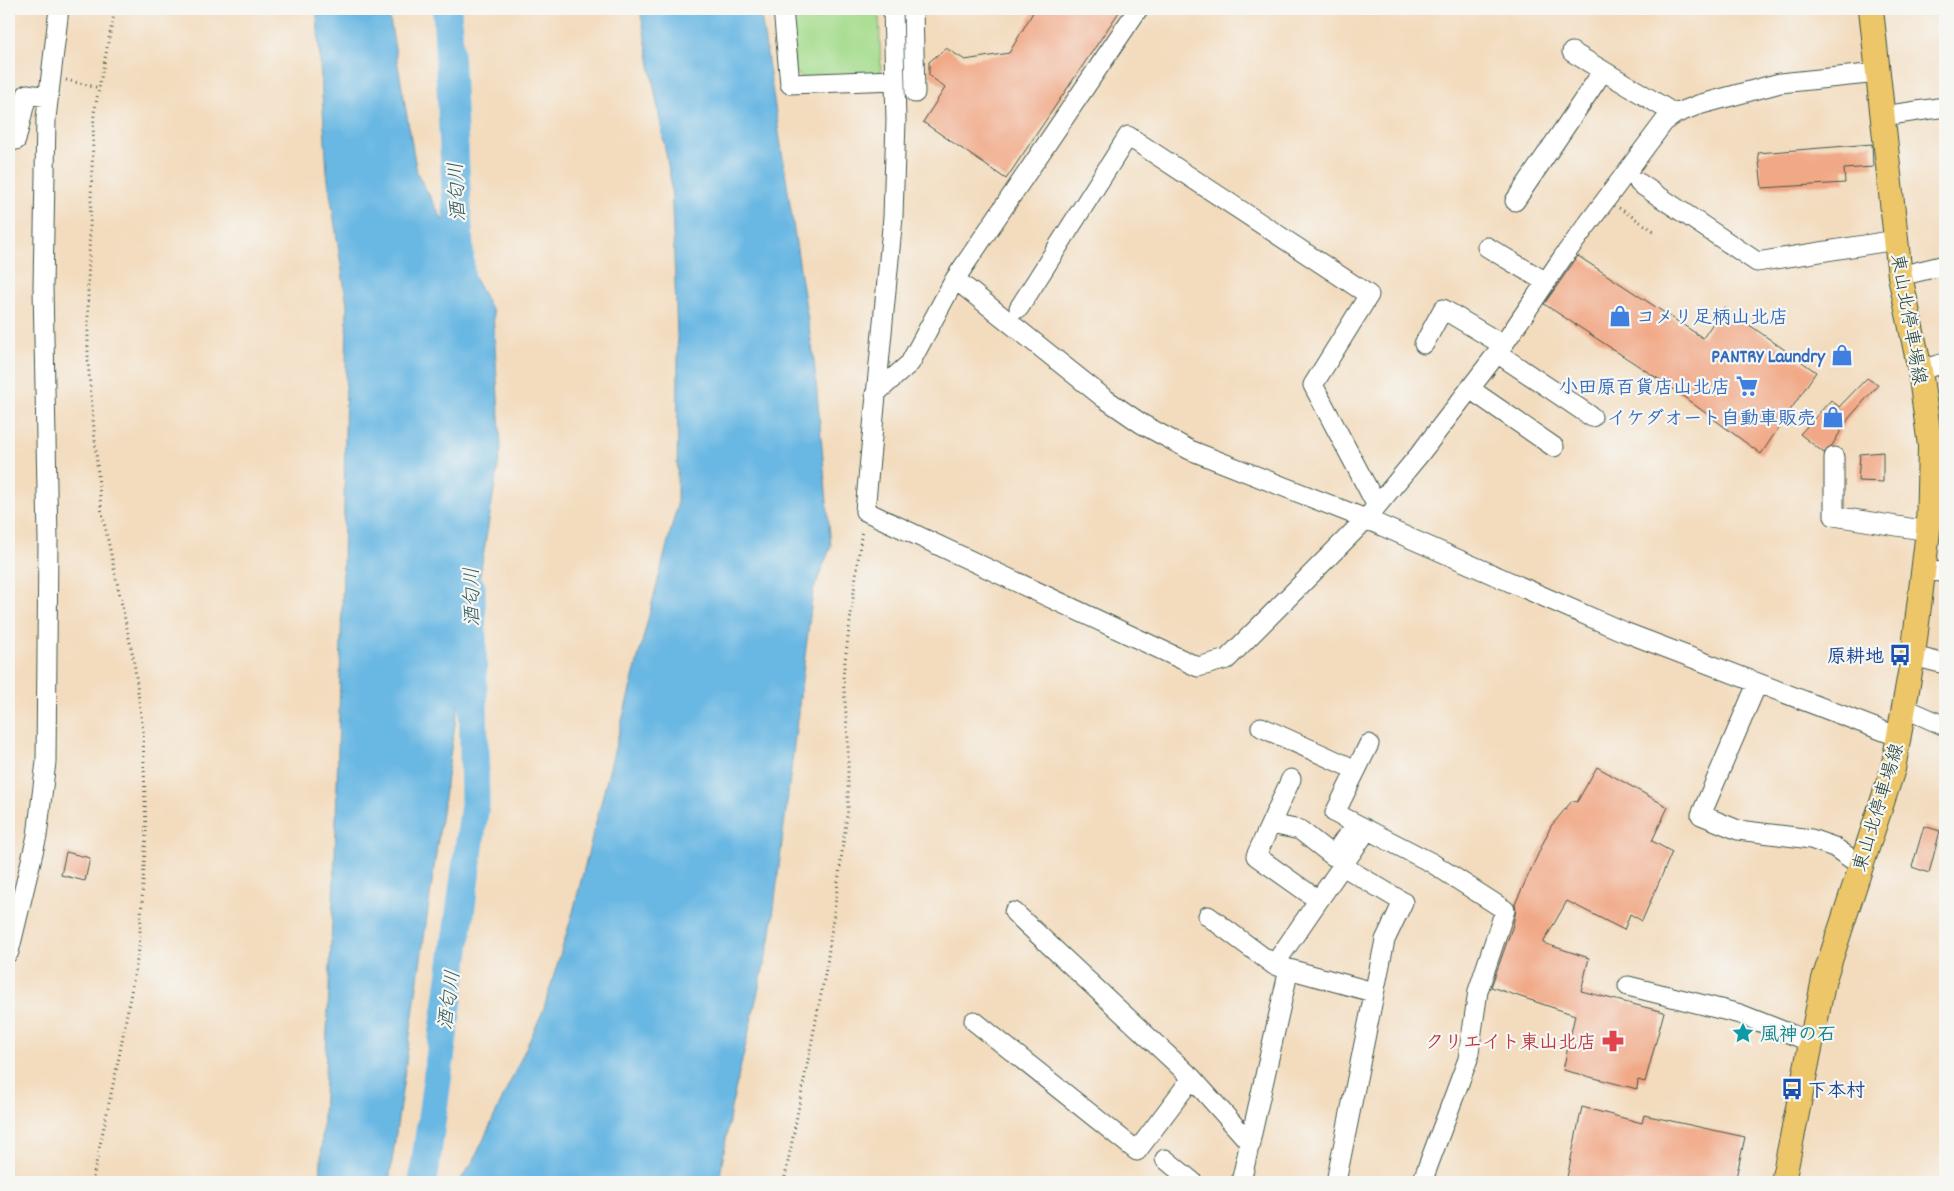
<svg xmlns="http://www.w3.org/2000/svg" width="1954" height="1191" viewBox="0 0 1954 1191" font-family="Dekko,'Klee One',sans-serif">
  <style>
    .green { fill: #a5dc8d; stroke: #628c60 }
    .water { fill: #69b7e3; stroke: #447a8c }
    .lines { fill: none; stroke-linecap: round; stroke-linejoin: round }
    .river { stroke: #69b7e3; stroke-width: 29 }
    .building { fill: #f1a886 }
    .minor-casing { stroke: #3f5549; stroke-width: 21 }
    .major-casing { stroke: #3f5549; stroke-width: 26 }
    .path { stroke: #3f5549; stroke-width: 3; stroke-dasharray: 1 4; stroke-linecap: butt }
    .minor { stroke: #fff; stroke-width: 19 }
    .major { stroke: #ecc669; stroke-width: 24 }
    .labels { text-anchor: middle; stroke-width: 4.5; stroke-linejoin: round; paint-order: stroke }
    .shop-label { font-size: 19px; font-weight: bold; fill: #366cbe; stroke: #f6f6f2; text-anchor: end }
    .street-label { font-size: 19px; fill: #1f3d34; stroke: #f6f6f2 }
    .transit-label { font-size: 19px; font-weight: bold; fill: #164399; stroke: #f6f6f2; text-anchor: end }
    .culture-label { font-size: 19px; font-weight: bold; fill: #0d838f; stroke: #f6f6f2; text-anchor: start }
    .health-label { font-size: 19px; font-weight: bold; fill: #be3a42; stroke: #f6f6f2; text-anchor: end }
    .water-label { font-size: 20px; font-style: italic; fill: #325c60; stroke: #f6f6f2 }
  </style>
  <rect width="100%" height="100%" fill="#f6f6f2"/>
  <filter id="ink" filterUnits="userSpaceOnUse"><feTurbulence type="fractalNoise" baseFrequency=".02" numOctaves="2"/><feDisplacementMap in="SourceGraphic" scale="10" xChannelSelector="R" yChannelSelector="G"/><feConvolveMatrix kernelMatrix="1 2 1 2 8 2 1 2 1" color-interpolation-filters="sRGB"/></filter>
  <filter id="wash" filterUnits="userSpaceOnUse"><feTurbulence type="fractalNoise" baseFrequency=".0096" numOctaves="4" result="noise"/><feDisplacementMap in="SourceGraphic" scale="20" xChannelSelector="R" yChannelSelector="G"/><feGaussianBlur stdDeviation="1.12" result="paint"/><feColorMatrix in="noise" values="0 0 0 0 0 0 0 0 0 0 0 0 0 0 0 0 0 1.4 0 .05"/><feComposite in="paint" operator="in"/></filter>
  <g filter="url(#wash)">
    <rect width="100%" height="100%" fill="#f3dbbd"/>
    <!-- green -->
    <path class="green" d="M 790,9 L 879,9 L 881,76 L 804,79 L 795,72 Z"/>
    <!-- water -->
    <path class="water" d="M 315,9 L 388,9 L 417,173 L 493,312 L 501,448 L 451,749 L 389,1182 L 320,1182 L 335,857 L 343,570 L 347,304 L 327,173 L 317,15 Z
      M 640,9 L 760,9 L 814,360 L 831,546 L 813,591 L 770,940 L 731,1108 L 719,1182 L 459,1182 L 474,1160 L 543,1011 L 573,912 L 677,506 L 678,360 L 671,182 Z"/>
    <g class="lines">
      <!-- river -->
      <path class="river" d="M 447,9 L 461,289
        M 423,1182 L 475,804 L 471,588"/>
    </g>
    <g id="blocks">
      <!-- building -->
      <path class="building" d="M 1035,9 L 1121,9 L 1006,179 L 923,122 L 945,88 L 929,75 L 929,62 L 946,48 L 965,60 L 1009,53 Z
        M 1872,144 L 1873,167 L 1844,169 L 1845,183 L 1762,188 L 1758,153 Z
        M 1578,256 L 1703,338 L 1724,307 L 1816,372 L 1761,454 L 1669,386 L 1544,304 Z
        M 1867,378 L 1878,385 L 1849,418 L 1831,447 L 1824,453 L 1800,434 L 1831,400 L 1839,407 Z
        M 1883,452 L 1883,482 L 1858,481 L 1860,454 Z
        M 1597,767 L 1668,807 L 1652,841 L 1672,852 L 1642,921 L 1630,914 L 1624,930 L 1567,901 L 1543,943 L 1589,958 L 1581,991 L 1664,1012 L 1645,1082 L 1638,1080 L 1637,1089 L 1563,1070 L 1575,1015 L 1491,987 L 1513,925 L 1516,909 L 1515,904 L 1551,826 L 1572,801 L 1577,802 Z
        M 1924,826 L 1940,831 L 1929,873 L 1912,867 Z
        M 66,852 L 90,858 L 85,881 L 61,875 Z
        M 1582,1107 L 1642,1123 L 1644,1115 L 1745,1137 L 1735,1182 L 1566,1182 Z"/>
    </g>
  </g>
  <g filter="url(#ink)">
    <use href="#blocks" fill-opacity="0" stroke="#3f5549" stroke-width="1"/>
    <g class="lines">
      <!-- minor casing -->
      <g class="minor-casing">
        <path id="minor" d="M 783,9 L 790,84 L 894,80
          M 893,9 L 896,120 L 893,217 L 865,511 L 1198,667 L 1227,659 L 1366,519 L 1419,455 L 1501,348 L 1563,257 L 1664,122 L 1675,114 L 1698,105 L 1780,83 L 1878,73
          M 913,9 L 915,93
          M 1572,52 L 1675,114
          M 1883,116 L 1945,107
          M 9,141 L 16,140 L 27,94 L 48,97
          M 1639,183 L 1757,262 L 1896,240
          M 1515,201 L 1603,71
          M 1487,247 L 1546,282
          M 1900,276 L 1945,265
          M 955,279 L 1104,398 L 1142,424 L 1190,450 L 1366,519 L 1622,631 L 1899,737
          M 1019,308 L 1128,136 L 1369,295 L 1313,385 L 1377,506
          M 1424,344 L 1443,309 L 1503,345
          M 1497,353 L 1592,417
          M 1920,370 L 1945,363
          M 1470,389 L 1554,447
          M 875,394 L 910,363 L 955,279 L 1138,9
          M 1834,457 L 1834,516 L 1928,531
          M 1923,571 L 1945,572
          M 1913,656 L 1945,664
          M 1757,684 L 1701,815 L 1738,830 L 1811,839 L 1834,847 L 1860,865
          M 1904,708 L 1945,726
          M 1261,727 L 1356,770
          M 1369,744 L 1335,813 L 1432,863 L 1505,910 L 1478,991 L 1468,1059 L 1422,1182
          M 1291,779 L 1256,856 L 1318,900
          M 1271,824 L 1300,830 L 1333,856 L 1346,837
          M 1014,912 L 1192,1078 L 1251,1144
          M 1208,916 L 1274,965 L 1373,992
          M 9,952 L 37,836 L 46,762 L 48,540 L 43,287 L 46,118 L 59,9
          M 1274,965 L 1367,830
          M 1628,986 L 1740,1014 L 1811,1042
          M 974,1021 L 1137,1151 L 1192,1078
          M 1165,1159 L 1193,1182
          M 1241,1182 L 1289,969
          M 1336,1182 L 1385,940 L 1403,902 L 1341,865"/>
      </g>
      <!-- major casing -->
      <g class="major-casing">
        <path id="major" d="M 1783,1182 L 1824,979 L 1893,769 L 1913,656 L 1928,531 L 1930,446 L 1920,370 L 1900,276 L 1871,9"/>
      </g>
      <!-- path -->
      <path class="path" d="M 66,80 L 100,88
        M 1619,208 L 1654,231
        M 92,1182 L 119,1057 L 139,949 L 146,833 L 143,731 L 134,661 L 101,508 L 88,362 L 88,284 L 94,113 L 115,9
        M 784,1182 L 827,964 L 848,808 L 848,740 L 843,676 L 862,529"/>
      <!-- minor -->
      <use href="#minor" class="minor"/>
      <!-- major -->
      <use href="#major" class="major"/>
    </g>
  </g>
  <!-- icons -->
  <defs>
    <g id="shop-bare" transform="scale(1.725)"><path d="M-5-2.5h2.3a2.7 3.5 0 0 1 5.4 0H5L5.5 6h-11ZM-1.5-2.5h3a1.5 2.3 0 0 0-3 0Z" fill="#3f7fe0" stroke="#f6f6f2" stroke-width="2.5" paint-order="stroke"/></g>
    <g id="supermarket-bare" transform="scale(1.725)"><path d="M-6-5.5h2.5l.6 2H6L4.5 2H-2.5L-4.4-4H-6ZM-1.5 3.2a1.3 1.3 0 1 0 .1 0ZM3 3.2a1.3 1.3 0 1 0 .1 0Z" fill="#3f7fe0" stroke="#f6f6f2" stroke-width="2.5" paint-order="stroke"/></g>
    <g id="bus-bare" transform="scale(1.725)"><path d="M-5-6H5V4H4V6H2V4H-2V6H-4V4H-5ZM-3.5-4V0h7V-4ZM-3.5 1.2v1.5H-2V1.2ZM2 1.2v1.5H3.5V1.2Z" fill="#1a4fb4" stroke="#f6f6f2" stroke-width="2.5" paint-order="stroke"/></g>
    <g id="sight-bare" transform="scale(1.725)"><path d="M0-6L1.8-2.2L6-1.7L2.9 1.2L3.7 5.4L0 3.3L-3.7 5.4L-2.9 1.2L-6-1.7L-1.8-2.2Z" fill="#0f9aa8" stroke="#f6f6f2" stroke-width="2.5" paint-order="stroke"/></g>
    <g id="pharmacy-bare" transform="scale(1.725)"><path d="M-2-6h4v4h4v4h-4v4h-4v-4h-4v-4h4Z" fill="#e0444e" stroke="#f6f6f2" stroke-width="2.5" paint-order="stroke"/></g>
  </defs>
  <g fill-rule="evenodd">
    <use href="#shop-bare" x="1620" y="316"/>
    <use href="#shop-bare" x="1842" y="355"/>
    <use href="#supermarket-bare" x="1747" y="386"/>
    <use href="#shop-bare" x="1833" y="417"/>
    <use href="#bus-bare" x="1900" y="655"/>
    <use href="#sight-bare" x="1743" y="1033"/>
    <use href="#pharmacy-bare" x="1613" y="1041"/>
    <use href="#bus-bare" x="1792" y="1089"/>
  </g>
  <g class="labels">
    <!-- shop labels -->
    <g class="shop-label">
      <text x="1636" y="323" text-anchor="start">コメリ足柄山北店</text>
      <text x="1825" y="362">PANTRY Laundry</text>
      <text x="1730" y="393">小田原百貨店山北店</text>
      <text x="1816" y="424">イケダオート自動車販売</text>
    </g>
    <!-- street labels -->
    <g class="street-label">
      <text transform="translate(1910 319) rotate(80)" y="7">東山北停車場線</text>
      <text transform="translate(1877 807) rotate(-73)" y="7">東山北停車場線</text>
    </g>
    <!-- transit labels -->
    <g class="transit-label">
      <text x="1884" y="662">原耕地</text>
      <text x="1808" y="1096" text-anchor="start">下本村</text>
    </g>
    <!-- culture labels -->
    <g class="culture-label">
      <text x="1760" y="1040">風神の石</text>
    </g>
    <!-- health labels -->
    <g class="health-label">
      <text x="1596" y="1048">クリエイト東山北店</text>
    </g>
    <!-- water labels -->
    <g class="water-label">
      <text transform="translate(456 192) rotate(-93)" y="7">酒匂川</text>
      <text transform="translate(471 597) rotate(-91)" y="7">酒匂川</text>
      <text transform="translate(448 1000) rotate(-82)" y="7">酒匂川</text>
    </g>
  </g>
  <!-- margin -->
  <rect width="1954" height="1191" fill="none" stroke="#f6f6f2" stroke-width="30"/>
</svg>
